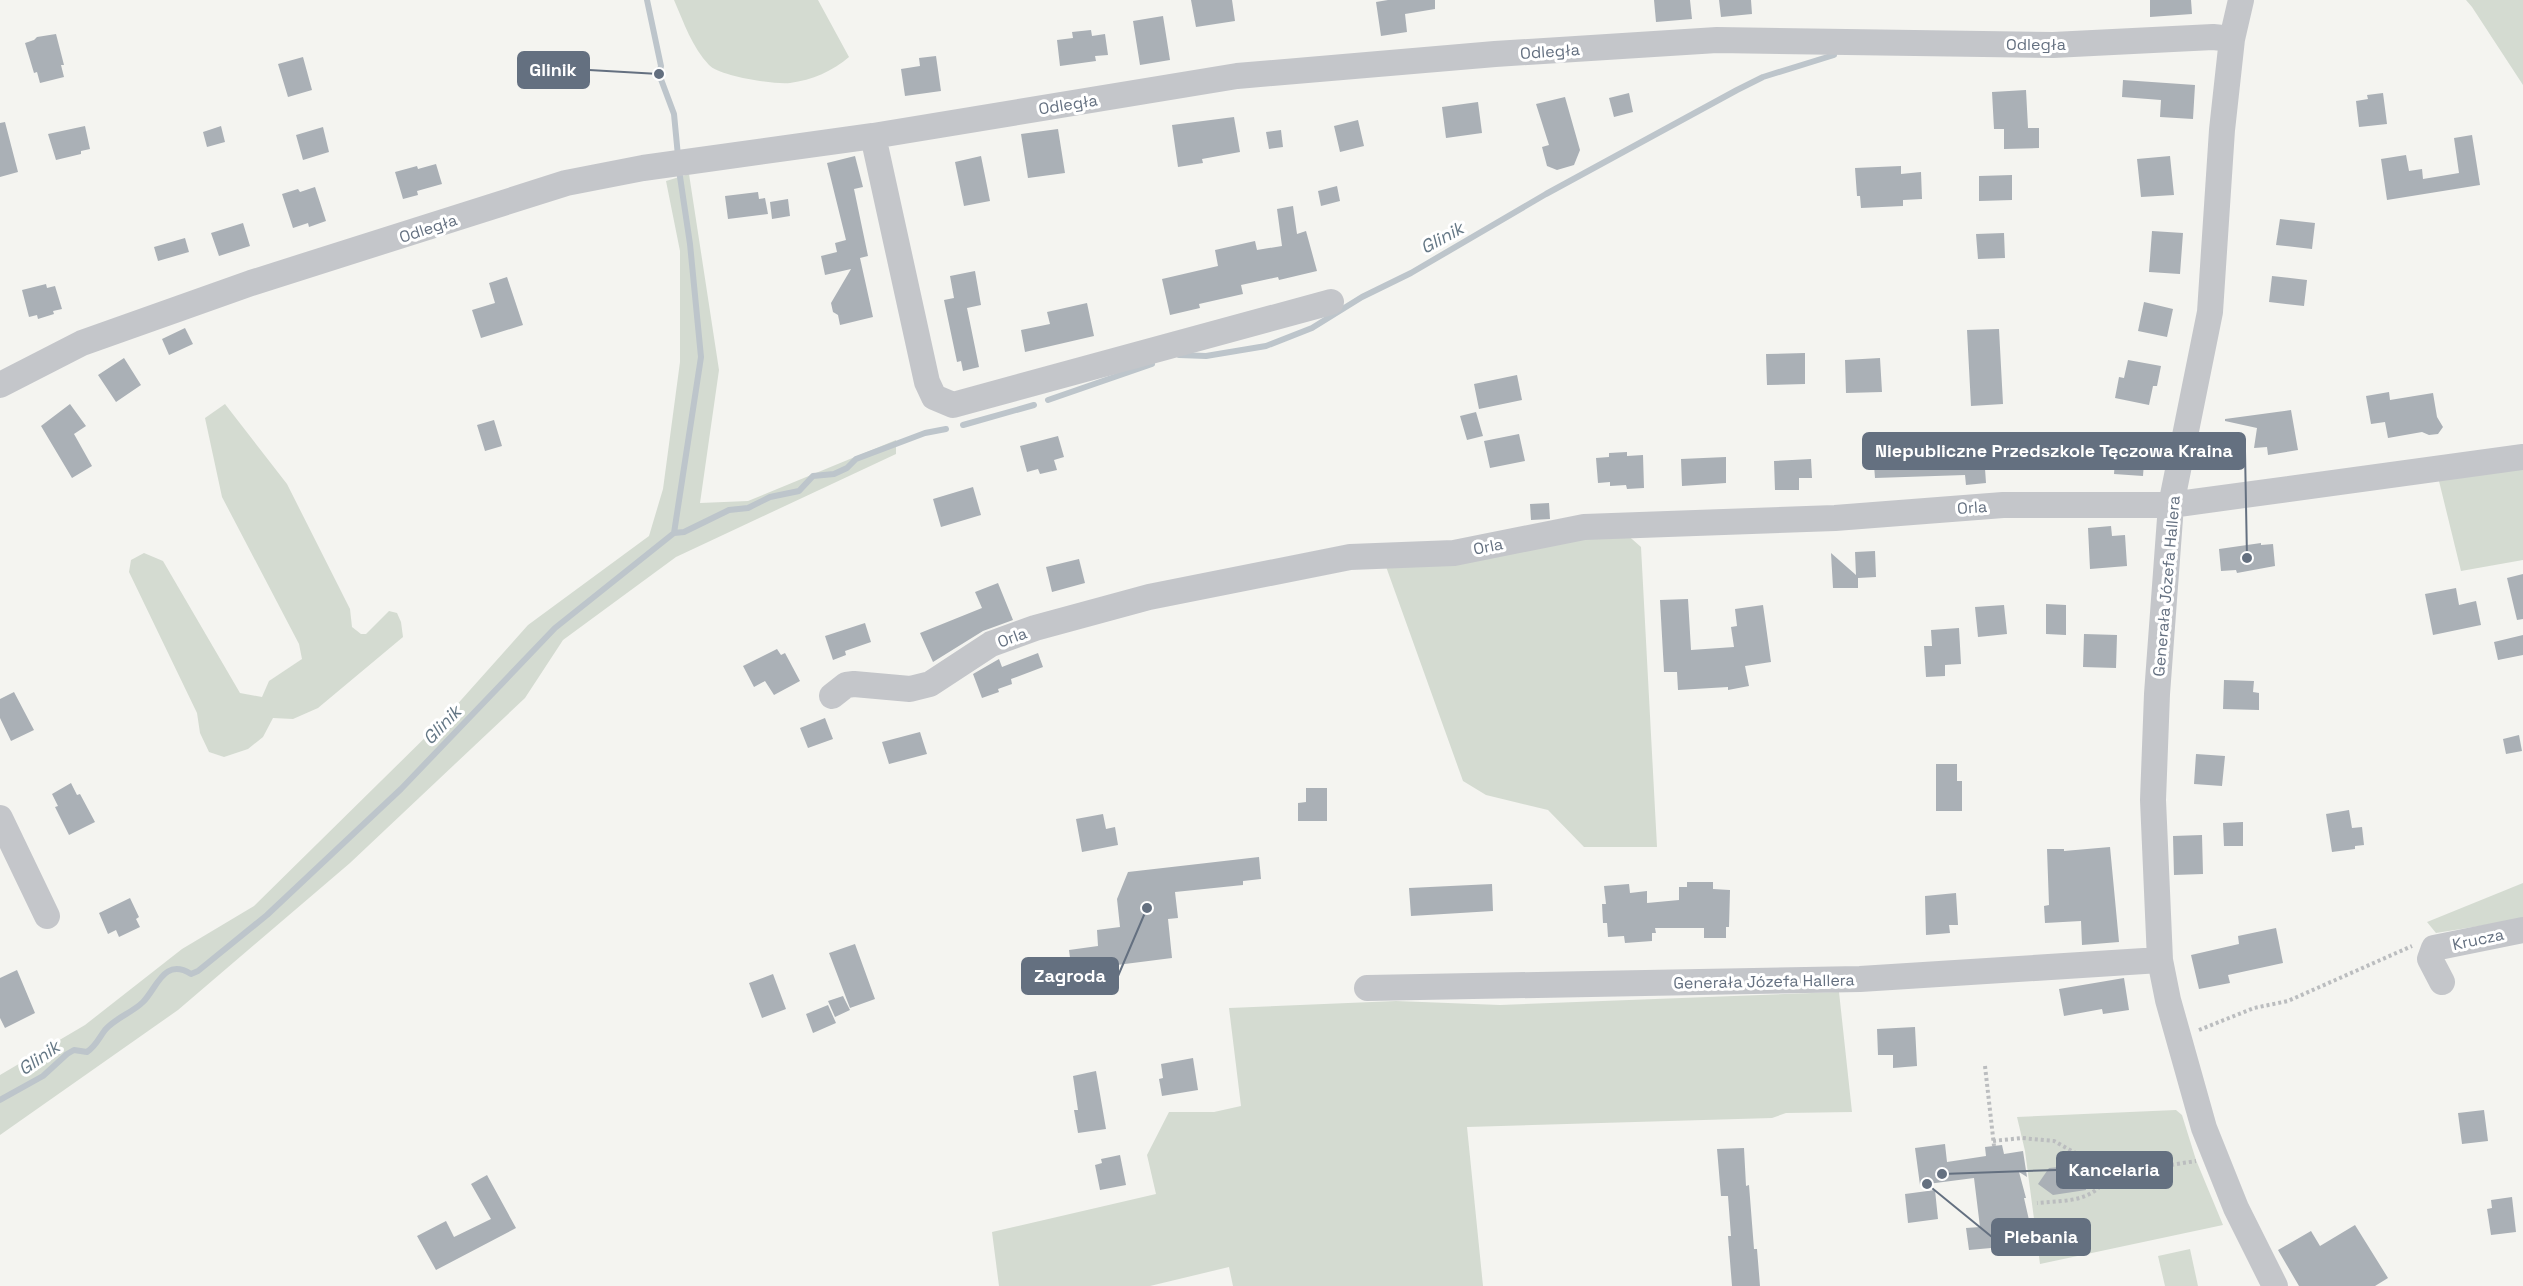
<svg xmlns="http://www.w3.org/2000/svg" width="2523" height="1286" viewBox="0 0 2523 1286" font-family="'Space Grotesk',sans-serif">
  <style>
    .green { fill: #d4dbd1 }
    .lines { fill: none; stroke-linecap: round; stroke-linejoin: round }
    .stream { stroke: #bdc5cb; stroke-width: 6 }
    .building { fill: #aab0b6 }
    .path { stroke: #bbbdbf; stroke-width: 4; stroke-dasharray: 3 3; stroke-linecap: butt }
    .minor { stroke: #c4c6ca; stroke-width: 26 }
    .labels { text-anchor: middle; stroke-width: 6; stroke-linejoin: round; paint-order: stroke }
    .street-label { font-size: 16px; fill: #647080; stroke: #fff }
    .water-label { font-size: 18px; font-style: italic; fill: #647785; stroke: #fff }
    .leader { fill: none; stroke: #647080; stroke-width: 2 }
    .callout-dot { fill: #647080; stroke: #fff; stroke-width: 2 }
    .callout { fill: #647080; stroke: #647080; stroke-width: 2 }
    .callout-label { font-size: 18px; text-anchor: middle; font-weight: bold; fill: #fff }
  </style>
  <rect width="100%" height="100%" fill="#f4f4f0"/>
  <!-- green -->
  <path class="green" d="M 674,0 L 818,0 L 849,57 C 833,71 812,80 790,83 C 775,85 719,76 709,65 C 692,47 684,23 674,0 Z
    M 2466,0 L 2523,0 L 2523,85 L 2472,7 Z
    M 689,174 L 719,370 L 700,503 L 748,501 L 896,440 L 896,454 L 676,557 L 563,640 L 525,698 L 350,863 L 178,1010 L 0,1135 L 0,1075 L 85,1025 L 182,949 L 254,906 L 445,718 L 528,625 L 649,536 L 663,489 L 680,362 L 680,251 L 666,181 Z
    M 225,404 L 287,484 L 350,609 L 352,627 L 361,634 L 366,634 L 389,611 L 397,613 L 401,622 L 403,637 L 318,708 L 293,719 L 273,718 L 263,737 L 248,749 L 224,757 L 209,752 L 200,733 L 197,713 L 129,572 L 131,560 L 144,553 L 163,561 L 240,693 L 262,697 L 269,681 L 302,659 L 299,644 L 222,497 L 205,418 Z
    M 2523,469 L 2523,560 L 2461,571 L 2438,477 Z
    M 1624,532 L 1641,547 L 1657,847 L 1584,847 L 1548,810 L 1486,795 L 1463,781 L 1384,561 Z
    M 2523,883 L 2523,919 L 2436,933 L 2427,922 Z
    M 1839,992 L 1852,1112 L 1786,1113 L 1772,1118 L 1467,1127 L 1483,1286 L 1233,1286 L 1229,1267 L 1150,1286 L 999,1286 L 992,1232 L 1156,1194 L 1147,1155 L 1169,1112 L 1214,1112 L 1241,1106 L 1229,1008 L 1396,1001 L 1500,1005 Z
    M 2176,1110 L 2182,1115 L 2196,1160 L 2223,1225 L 2040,1264 L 2025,1151 L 2017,1117 Z
    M 2190,1249 L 2198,1286 L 2165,1286 L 2158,1256 Z"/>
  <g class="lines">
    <!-- stream -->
    <path class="stream" d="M 647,0 L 661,66 L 659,74 L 674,114 L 678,156
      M 1179,355 L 1206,356 L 1266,346 L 1312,328 L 1362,297 L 1411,273 L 1546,194 L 1737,90 L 1763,77 L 1834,55
      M 1048,400 L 1152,364
      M 963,425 L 1034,405
      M 674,533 L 701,357 L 690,244 L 679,170
      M 0,1100 L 43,1076 L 67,1054 L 74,1050 L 87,1052 C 96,1046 99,1038 105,1030 C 115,1018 132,1013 143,1002 C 157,988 164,957 191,974 L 198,971 L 267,915 L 401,789 L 555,628 L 674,533 L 684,532 L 729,510 L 748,508 L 770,497 L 799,491 L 813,476 L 834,474 L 847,468 L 856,459 L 925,433 L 946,429"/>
  </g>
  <!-- building -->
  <path class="building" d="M 1191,0 L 1232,0 L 1235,21 L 1196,27 Z
    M 1388,0 L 1435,0 L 1435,9 L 1405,14 L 1407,32 L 1381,36 L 1376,2 Z
    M 1654,0 L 1690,0 L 1692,19 L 1656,22 Z
    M 1719,0 L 1751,0 L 1752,14 L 1721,17 Z
    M 2150,0 L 2191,0 L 2192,14 L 2150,17 Z
    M 1163,16 L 1170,60 L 1140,65 L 1133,21 Z
    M 1091,30 L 1092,36 L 1105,34 L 1108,55 L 1095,56 L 1096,61 L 1060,66 L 1057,40 L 1073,38 L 1072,32 Z
    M 56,34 L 64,65 L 61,65 L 64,77 L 40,83 L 37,72 L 34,73 L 25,43 L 34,40 L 37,37 Z
    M 936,56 L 941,91 L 905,96 L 901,69 L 920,66 L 919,58 Z
    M 303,57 L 312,90 L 288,97 L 278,64 Z
    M 2123,80 L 2195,85 L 2193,119 L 2160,117 L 2161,100 L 2122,97 Z
    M 2026,90 L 2028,128 L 2039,128 L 2039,148 L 2004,149 L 2004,129 L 1994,129 L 1992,92 Z
    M 1629,93 L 1633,112 L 1614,117 L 1609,98 Z
    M 2383,93 L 2387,124 L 2359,127 L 2356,101 L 2368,99 L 2367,95 Z
    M 1565,97 L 1580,150 L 1574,165 L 1557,170 L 1547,166 L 1542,147 L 1549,145 L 1536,104 Z
    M 1478,102 L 1482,133 L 1446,138 L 1442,107 Z
    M 1234,117 L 1240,152 L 1202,159 L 1203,163 L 1178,167 L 1172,125 Z
    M 1358,120 L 1364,146 L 1340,152 L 1334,126 Z
    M 5,122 L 18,172 L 0,177 L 0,123 Z
    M 85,126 L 90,149 L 81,151 L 81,154 L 56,160 L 48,134 Z
    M 221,126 L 225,142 L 207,147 L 203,132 Z
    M 323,127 L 329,152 L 303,160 L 296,135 Z
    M 1058,129 L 1065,173 L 1028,178 L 1021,134 Z
    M 1281,130 L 1283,147 L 1269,149 L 1266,132 Z
    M 2472,135 L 2480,185 L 2387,200 L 2381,159 L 2406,155 L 2409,171 L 2422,169 L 2423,179 L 2459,173 L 2454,138 Z
    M 855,156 L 863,187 L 854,189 L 868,256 L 860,258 L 873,317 L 840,325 L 838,315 L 833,312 L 831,303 L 851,269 L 825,275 L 821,256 L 837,252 L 835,243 L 846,240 L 827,163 Z
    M 981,156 L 990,201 L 964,206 L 955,162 Z
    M 2170,156 L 2174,195 L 2141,197 L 2137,159 Z
    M 436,164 L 442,184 L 417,191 L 418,195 L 403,199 L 395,172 L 417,166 L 418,169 Z
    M 1901,166 L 1901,174 L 1921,172 L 1922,199 L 1903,200 L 1903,206 L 1861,208 L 1860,196 L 1857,196 L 1855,168 Z
    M 2012,175 L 2012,200 L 1979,201 L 1979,176 Z
    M 1337,186 L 1340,201 L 1321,206 L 1318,191 Z
    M 315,187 L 326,221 L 309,227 L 308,223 L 293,228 L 282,194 L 298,189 L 300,192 Z
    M 758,192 L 759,199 L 765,198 L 768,214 L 728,219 L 725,196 Z
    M 788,199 L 790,216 L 772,219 L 770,202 Z
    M 1293,206 L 1297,234 L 1306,231 L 1317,271 L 1279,280 L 1278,277 L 1241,285 L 1243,294 L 1199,304 L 1200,308 L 1170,315 L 1162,279 L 1218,266 L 1215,250 L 1255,241 L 1257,250 L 1282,246 L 1277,209 Z
    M 2280,219 L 2315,223 L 2312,249 L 2276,245 Z
    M 243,223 L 250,246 L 219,256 L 211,233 Z
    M 2152,231 L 2183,233 L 2180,274 L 2149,272 Z
    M 2004,233 L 2005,258 L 1978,259 L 1976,234 Z
    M 185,238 L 189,252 L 158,261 L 154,247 Z
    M 975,271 L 981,305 L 967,308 L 979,367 L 963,371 L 961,361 L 957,362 L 944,300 L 954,298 L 950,276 Z
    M 2272,276 L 2307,280 L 2304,306 L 2269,302 Z
    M 507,277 L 523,325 L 481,338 L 472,310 L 495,303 L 489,283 Z
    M 46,284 L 47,288 L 55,286 L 62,309 L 53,311 L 54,314 L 38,319 L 37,315 L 29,317 L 22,290 Z
    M 2144,302 L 2173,309 L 2167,337 L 2138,331 Z
    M 1087,303 L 1094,336 L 1025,352 L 1021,330 L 1050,324 L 1047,312 Z
    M 185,328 L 193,344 L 169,355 L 162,339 Z
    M 1999,329 L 2003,404 L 1971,406 L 1967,330 Z
    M 1805,353 L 1805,384 L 1767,385 L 1766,354 Z
    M 124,358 L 141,385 L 116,402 L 98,375 Z
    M 1880,358 L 1882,392 L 1846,393 L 1845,360 Z
    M 2128,360 L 2161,366 L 2157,386 L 2153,386 L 2149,405 L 2115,398 L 2119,377 L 2124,378 Z
    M 1517,375 L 1522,400 L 1479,409 L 1474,384 Z
    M 2389,392 L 2390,400 L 2433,393 L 2437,417 L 2443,427 L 2438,434 L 2429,435 L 2422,432 L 2388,438 L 2385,422 L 2371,424 L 2366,396 Z
    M 70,404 L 86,426 L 74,434 L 92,466 L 72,478 L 41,426 Z
    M 2291,410 L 2298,450 L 2268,455 L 2267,447 L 2254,448 L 2257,428 L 2225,421 L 2225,419 Z
    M 1476,412 L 1483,436 L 1467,440 L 1460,416 Z
    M 494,420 L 502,446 L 485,451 L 477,425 Z
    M 2117,433 L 2146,435 L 2143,476 L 2114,474 Z
    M 1519,434 L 1525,461 L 1490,468 L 1484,441 Z
    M 1058,436 L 1064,457 L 1054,460 L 1057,470 L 1040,474 L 1038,469 L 1027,472 L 1020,446 Z
    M 1937,444 L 1937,457 L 1984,454 L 1986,483 L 1966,485 L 1965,475 L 1875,478 L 1873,452 L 1922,450 L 1922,445 Z
    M 1627,452 L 1627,456 L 1643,455 L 1644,488 L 1627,489 L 1626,485 L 1610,486 L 1610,482 L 1598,483 L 1596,458 L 1609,457 L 1609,453 Z
    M 1726,457 L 1726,483 L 1682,486 L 1681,459 Z
    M 1811,459 L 1812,478 L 1799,478 L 1799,490 L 1775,490 L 1774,461 Z
    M 973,487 L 981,515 L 941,527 L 933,499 Z
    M 1549,503 L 1550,519 L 1531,520 L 1530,504 Z
    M 2111,526 L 2112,536 L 2125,535 L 2127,566 L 2090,569 L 2088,528 Z
    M 2261,543 L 2261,545 L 2273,544 L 2275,566 L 2237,573 L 2236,570 L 2221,571 L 2219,549 Z
    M 1875,551 L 1876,577 L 1858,578 L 1858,588 L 1833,588 L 1831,553 L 1856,575 L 1855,552 Z
    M 1079,559 L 1085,583 L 1052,592 L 1046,567 Z
    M 2523,574 L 2523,619 L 2517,620 L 2507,578 Z
    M 998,583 L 1013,620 L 983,631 L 933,662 L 920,633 L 982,608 L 975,592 Z
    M 2456,588 L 2459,605 L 2476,601 L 2481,625 L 2433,635 L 2425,594 Z
    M 1688,599 L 1691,650 L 1734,647 L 1731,627 L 1737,626 L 1735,609 L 1763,605 L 1771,662 L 1745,666 L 1749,686 L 1728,690 L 1728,687 L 1678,690 L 1677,672 L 1664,672 L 1660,600 Z
    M 2046,604 L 2066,605 L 2066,635 L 2046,634 Z
    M 2004,605 L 2007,634 L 1978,637 L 1975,607 Z
    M 865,623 L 871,642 L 845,651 L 846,655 L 833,660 L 825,636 Z
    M 1959,628 L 1961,664 L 1945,665 L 1945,676 L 1926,677 L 1924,646 L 1932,646 L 1931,630 Z
    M 2084,634 L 2117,635 L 2116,668 L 2083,667 Z
    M 2523,635 L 2523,655 L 2498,660 L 2494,642 Z
    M 777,649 L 781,655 L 785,653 L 800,681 L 774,695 L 765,681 L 754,687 L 743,666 Z
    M 1038,653 L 1043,667 L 1011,679 L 1012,684 L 998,689 L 999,692 L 982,698 L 973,674 L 999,659 L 1002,667 Z
    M 2224,680 L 2254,681 L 2253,692 L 2259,693 L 2259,710 L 2223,709 Z
    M 14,692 L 34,730 L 11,741 L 0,718 L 0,699 Z
    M 825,718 L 833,739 L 808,748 L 800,728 Z
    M 920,732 L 927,754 L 889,764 L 882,742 Z
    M 2519,735 L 2522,751 L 2506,754 L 2503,739 Z
    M 2196,754 L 2225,756 L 2222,786 L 2194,784 Z
    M 1936,764 L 1957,764 L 1957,781 L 1962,781 L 1962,811 L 1936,811 Z
    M 71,783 L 77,795 L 80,794 L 95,822 L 69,835 L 55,807 L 58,806 L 52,794 Z
    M 1306,788 L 1327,788 L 1327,821 L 1298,821 L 1298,803 L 1306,802 Z
    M 2349,810 L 2352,828 L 2362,827 L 2364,845 L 2355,846 L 2355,849 L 2332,852 L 2326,814 Z
    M 1103,814 L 1106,829 L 1115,827 L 1118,845 L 1082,852 L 1076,819 Z
    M 2243,822 L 2243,846 L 2224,846 L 2223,823 Z
    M 2202,835 L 2203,874 L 2174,875 L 2173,836 Z
    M 2110,847 L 2119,942 L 2082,945 L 2081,921 L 2045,923 L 2044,906 L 2049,905 L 2047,849 L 2064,849 L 2064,851 Z
    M 1259,857 L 1261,879 L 1243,881 L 1243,885 L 1175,892 L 1178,918 L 1168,919 L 1172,958 L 1109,966 L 1112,984 L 1074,988 L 1069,950 L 1098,946 L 1097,930 L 1120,927 L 1117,899 L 1128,872 Z
    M 1687,882 L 1713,882 L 1713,889 L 1730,890 L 1729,927 L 1726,927 L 1726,938 L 1704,938 L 1704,928 L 1655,928 L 1656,933 L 1652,933 L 1652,941 L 1625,943 L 1624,936 L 1608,937 L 1607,923 L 1603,923 L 1602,904 L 1606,904 L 1604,886 L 1629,884 L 1630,893 L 1647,891 L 1647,903 L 1679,900 L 1679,887 L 1687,887 Z
    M 1492,884 L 1493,911 L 1411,916 L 1409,888 Z
    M 1956,893 L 1958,925 L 1949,925 L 1950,933 L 1926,935 L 1925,896 Z
    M 130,898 L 139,917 L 136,919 L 140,927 L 119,937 L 116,930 L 108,934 L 99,913 Z
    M 2276,928 L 2283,963 L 2228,975 L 2230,983 L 2199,989 L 2191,955 L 2239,944 L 2238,936 Z
    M 855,944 L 875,999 L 850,1008 L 829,953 Z
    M 17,970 L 35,1013 L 5,1028 L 0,1018 L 0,978 Z
    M 773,974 L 786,1009 L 762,1018 L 749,983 Z
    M 2124,978 L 2129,1010 L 2103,1014 L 2102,1009 L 2064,1016 L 2059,989 Z
    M 843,996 L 850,1010 L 835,1017 L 828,1001 Z
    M 828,1005 L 836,1023 L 813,1033 L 806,1014 Z
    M 1915,1027 L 1917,1066 L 1893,1068 L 1893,1055 L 1878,1055 L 1877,1029 Z
    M 1193,1058 L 1198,1090 L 1162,1096 L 1159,1079 L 1163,1078 L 1161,1064 Z
    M 1096,1071 L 1106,1129 L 1078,1133 L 1074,1110 L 1078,1110 L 1073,1076 Z
    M 2484,1110 L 2488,1141 L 2462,1144 L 2458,1113 Z
    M 1945,1144 L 1947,1162 L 1986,1156 L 1985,1147 L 2002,1145 L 2004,1154 L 2023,1151 L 2027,1177 L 2019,1172 L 2026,1198 L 2024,1198 L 2029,1220 L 2027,1220 L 2030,1231 L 2023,1232 L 2009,1252 L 2002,1247 L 1969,1250 L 1966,1228 L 1980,1227 L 1974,1178 L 1920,1185 L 1915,1148 Z
    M 1744,1148 L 1746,1186 L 1749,1185 L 1754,1249 L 1757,1249 L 1760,1286 L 1732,1286 L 1728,1236 L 1731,1236 L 1728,1196 L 1721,1196 L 1717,1149 Z
    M 1120,1155 L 1126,1185 L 1100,1190 L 1095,1165 L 1102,1163 L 1101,1159 Z
    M 2082,1165 L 2086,1190 L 2053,1195 L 2038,1184 L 2049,1168 Z
    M 487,1175 L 516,1228 L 436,1270 L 417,1236 L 446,1221 L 454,1237 L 491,1219 L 471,1184 Z
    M 1935,1190 L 1938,1219 L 1908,1223 L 1905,1194 Z
    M 2512,1197 L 2516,1232 L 2491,1235 L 2487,1209 L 2492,1208 L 2491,1200 Z
    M 2355,1225 L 2388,1278 L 2375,1286 L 2299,1286 L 2278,1250 L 2311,1231 L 2320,1246 Z"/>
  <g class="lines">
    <!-- path -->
    <path class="path" d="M 2199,1030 L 2254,1008 L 2288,1001 L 2412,946
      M 1985,1066 L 1994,1146
      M 1993,1141 L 2022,1138 L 2054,1141 L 2111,1173 C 2092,1203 2069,1200 2037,1203
      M 2094,1177 L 2196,1161"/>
    <!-- minor -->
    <path class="minor" d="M 2241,0 L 2232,39 L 2222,130 L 2210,312 L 2171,505 L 2157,694 L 2153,800 L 2160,960 L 2168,1000 L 2204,1128 L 2236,1208 L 2275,1286
      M 873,136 L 927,382 L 934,397 L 953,405 L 1331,302
      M 0,385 L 82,343 L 251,283 L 566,183 L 643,168 L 873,136 L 1237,76 L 1495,54 L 1717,40 L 2053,45 L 2213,37 L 2232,39
      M 832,696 L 846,685 L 854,684 L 910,689 L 930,684 L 991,644 L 1035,628 L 1149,597 L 1350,557 L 1454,553 L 1584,527 L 1835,518 L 2003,505 L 2171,505 L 2523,457
      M 0,818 L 47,916
      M 2442,982 L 2430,959 L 2434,948 L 2523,930
      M 1367,988 L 1860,979 L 2160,960"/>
  </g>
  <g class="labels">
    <!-- street labels -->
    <g class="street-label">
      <text x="2036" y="50">Odległa</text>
      <text transform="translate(1550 51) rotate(-4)" y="6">Odległa</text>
      <text transform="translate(1068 104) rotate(-9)" y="6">Odległa</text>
      <text transform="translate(428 228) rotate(-18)" y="6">Odległa</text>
      <text transform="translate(1972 507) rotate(-4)" y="6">Orla</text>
      <text transform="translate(1488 546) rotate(-11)" y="6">Orla</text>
      <text transform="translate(2166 586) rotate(-85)" y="6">Generała Józefa Hallera</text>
      <text transform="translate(1012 637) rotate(-20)" y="6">Orla</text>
      <text transform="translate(2478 939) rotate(-12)" y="6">Krucza</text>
      <text transform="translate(1764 981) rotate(-1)" y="6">Generała Józefa Hallera</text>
    </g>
    <!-- water labels -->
    <g class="water-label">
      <text transform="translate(1442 238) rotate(-29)" y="6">Glinik</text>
      <text transform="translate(442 725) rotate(-46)" y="6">Glinik</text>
      <text transform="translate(39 1058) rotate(-35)" y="6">Glinik</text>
    </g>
  </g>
  <!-- callouts -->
  <path class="leader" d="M659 74L589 70M2247 558L2245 451M1147 908L1118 976M1942 1174L2057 1170M1927 1184L1992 1237"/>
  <g class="callout-dot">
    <circle cx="659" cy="74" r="6"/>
    <circle cx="2247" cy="558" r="6"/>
    <circle cx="1147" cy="908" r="6"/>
    <circle cx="1942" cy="1174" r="6"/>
    <circle cx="1927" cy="1184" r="6"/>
  </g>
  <g class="callout">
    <rect x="518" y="52" width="71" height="36" rx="6"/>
    <rect x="1863" y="433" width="382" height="36" rx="6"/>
    <rect x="1022" y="958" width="96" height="36" rx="6"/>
    <rect x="2057" y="1152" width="115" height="36" rx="6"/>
    <rect x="1992" y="1219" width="98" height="36" rx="6"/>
  </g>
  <g class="callout-label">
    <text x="553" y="76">Glinik</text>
    <text x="2054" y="457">Niepubliczne Przedszkole Tęczowa Kraina</text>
    <text x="1070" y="982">Zagroda</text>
    <text x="2114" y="1176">Kancelaria</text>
    <text x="2041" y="1243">Plebania</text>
  </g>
</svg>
